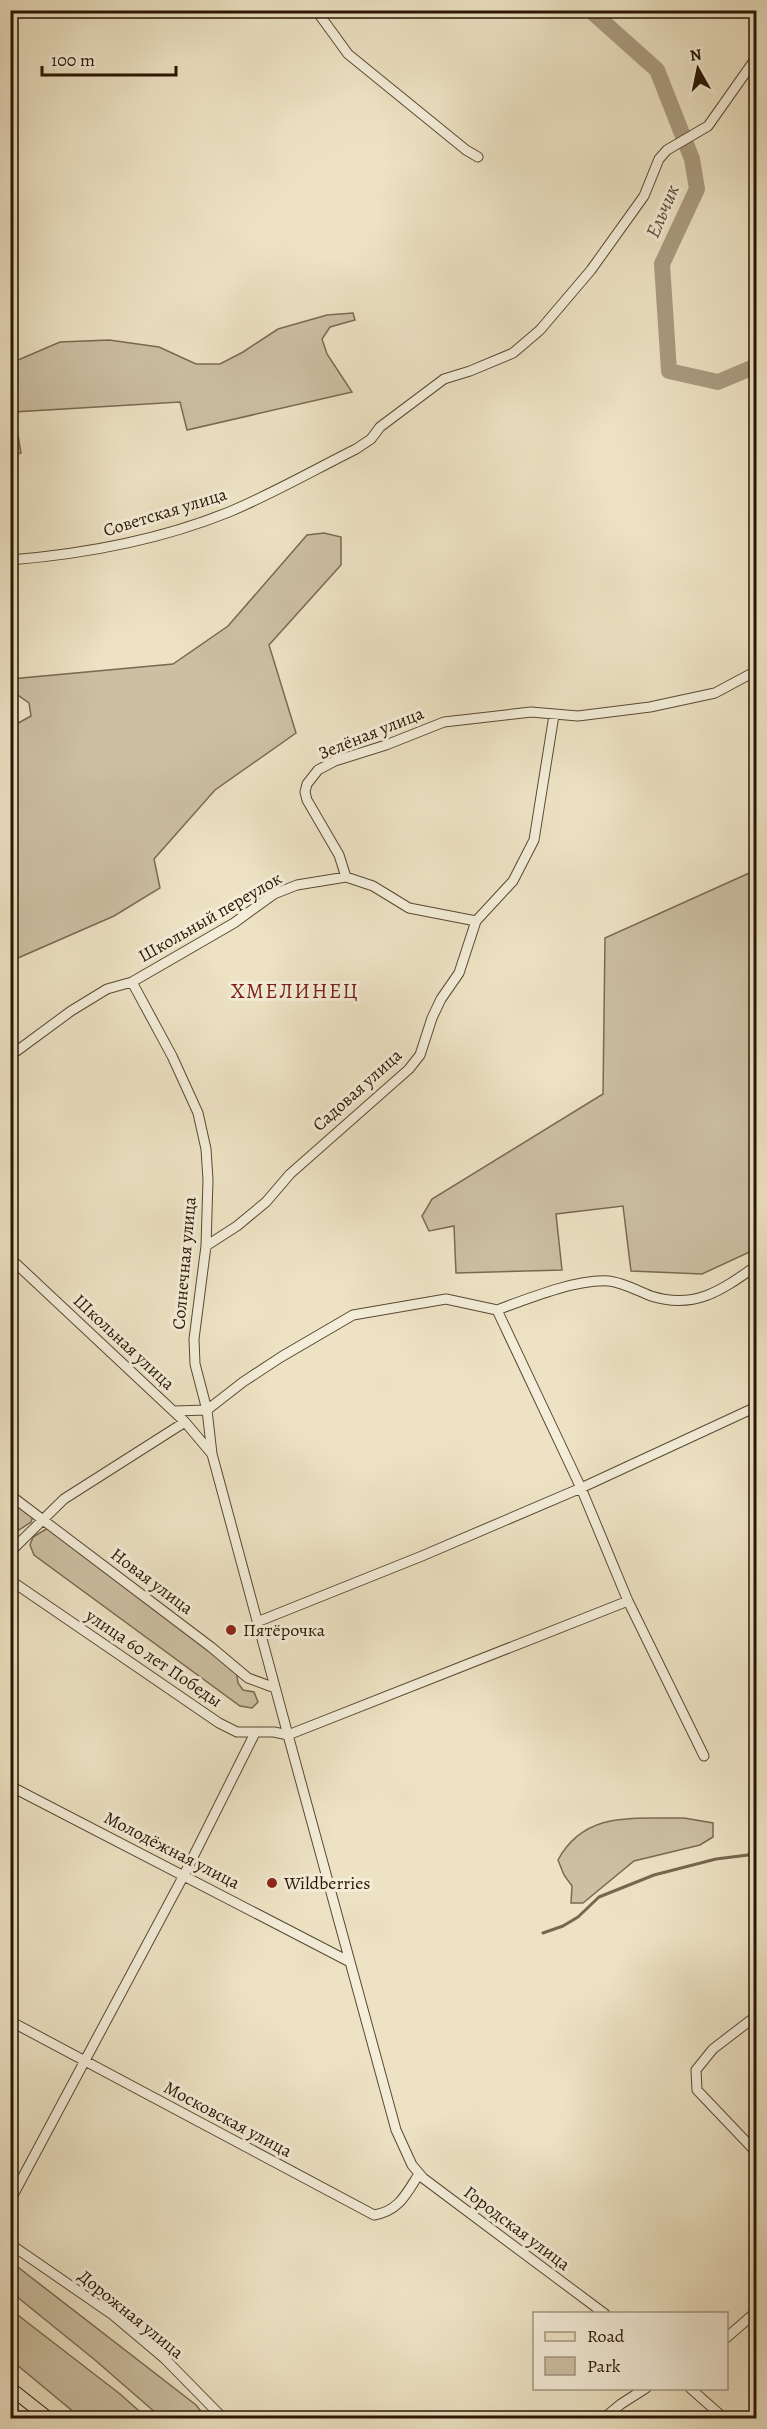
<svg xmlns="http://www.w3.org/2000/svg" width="767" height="2429" viewBox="0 0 767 2429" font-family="Alegreya,serif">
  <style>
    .green { fill: #ccc0a3; stroke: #7a6a52; stroke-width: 1.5 }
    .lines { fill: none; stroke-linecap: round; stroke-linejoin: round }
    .stream { stroke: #76674f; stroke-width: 3 }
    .river { stroke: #aa9d82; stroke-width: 16 }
    .minor-casing { stroke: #5a4832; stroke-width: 11 }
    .major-casing { stroke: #291502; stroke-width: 14 }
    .minor { stroke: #f3edd9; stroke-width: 9 }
    .major { stroke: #ede3c4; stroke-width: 12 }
    .poi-dot { fill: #8f2418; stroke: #f3edd9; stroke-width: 2 }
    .labels { text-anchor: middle; stroke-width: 6; stroke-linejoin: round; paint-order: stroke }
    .street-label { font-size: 18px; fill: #291502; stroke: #f3edd9 }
    .poi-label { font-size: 18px; fill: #291502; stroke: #f3edd9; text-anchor: start }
    .water-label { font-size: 20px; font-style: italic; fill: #5d4b35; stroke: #f3edd9 }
    .quarter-label { font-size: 21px; letter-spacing: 1.5px; fill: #7a1f14; stroke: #f3edd9 }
  </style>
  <rect width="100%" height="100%" fill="#ede3c4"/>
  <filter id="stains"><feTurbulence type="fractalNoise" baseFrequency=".00333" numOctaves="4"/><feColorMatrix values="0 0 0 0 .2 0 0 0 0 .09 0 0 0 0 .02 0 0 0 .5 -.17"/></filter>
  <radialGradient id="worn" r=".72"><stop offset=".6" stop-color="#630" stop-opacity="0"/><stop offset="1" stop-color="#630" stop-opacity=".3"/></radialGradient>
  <!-- green -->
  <path class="green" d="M 353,313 L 355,320 L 330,327 L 322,339 L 327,354 L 352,392 L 187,430 L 180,402 L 14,412 L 21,453 L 11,456 L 11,363 L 60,342 L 109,340 L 159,347 L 196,364 L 220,364 L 243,352 L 278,329 L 327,315 Z
    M 324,533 L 341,537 L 341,565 L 269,645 L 296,733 L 215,790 L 154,859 L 160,888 L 114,916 L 11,961 L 11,727 L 31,716 L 29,703 L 12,691 L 11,679 L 173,664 L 228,626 L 307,535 Z
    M 756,870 L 756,1249 L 702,1274 L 631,1271 L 623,1206 L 556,1214 L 562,1270 L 456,1273 L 454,1226 L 429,1231 L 422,1216 L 432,1199 L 603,1094 L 605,938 Z
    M 10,1499 L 33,1516 L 31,1522 L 16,1532 L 11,1531 Z
    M 48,1528 L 236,1670 L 238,1683 L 243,1690 L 254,1692 L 258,1702 L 252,1708 L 240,1706 L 34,1555 L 30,1545 L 33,1537 Z
    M 684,1818 L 713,1823 L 713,1837 L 700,1845 L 634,1861 L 583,1903 L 571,1903 L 572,1886 L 564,1875 L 558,1860 C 585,1810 635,1819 684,1818 Z
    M 10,2261 L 196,2405 L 206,2418 L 164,2418 L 157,2414 L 95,2360 L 11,2292 Z
    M 10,2309 L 120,2394 L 147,2418 L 81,2418 L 11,2360 Z"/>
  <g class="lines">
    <!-- stream -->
    <path class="stream" d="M 543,1933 L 563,1926 L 578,1917 L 599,1897 L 654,1875 L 716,1859 L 748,1855 L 756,1848"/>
    <!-- river -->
    <path class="river" d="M 590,10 L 657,70 L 692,159 L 697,189 L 662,264 L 669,371 L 718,382 L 756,366"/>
    <!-- minor casing -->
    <g class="minor-casing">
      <path id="minor" d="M 316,10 L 348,54 L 466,150 L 478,157
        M 10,560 C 84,554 160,540 229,512 C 272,494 314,470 356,449 L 371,439 L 380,427 L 444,379 L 470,371 L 513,353 L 540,330 L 591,270 L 644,196 L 659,159 L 667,150 L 708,126 L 756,58
        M 346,877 L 339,855 L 307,800 L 305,792 L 307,784 L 318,770 L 335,761 L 386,745 L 444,722 L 531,712 L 578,716 L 650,707 L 715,693 L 756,671
        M 132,982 L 172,1056 L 198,1113 L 206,1149 L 208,1180 L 206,1246 L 194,1339 L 195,1364 L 207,1410 L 212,1454 L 288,1735
        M 10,1056 L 71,1011 L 107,989 L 132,982 L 234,923 L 274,894 L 297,885 L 346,877 L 373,886 L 409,908 L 476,921
        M 206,1246 L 237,1226 L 266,1202 L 290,1174 L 409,1069 L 420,1055 L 432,1018 L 441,999 L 459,973 L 476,921 L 513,881 L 534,840 L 554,715
        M 10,1258 L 185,1422 L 212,1454
        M 497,1310 C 527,1299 576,1279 608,1281 C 622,1282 638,1291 651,1296 C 695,1310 722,1290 756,1266
        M 174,1411 L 207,1410 L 243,1382 L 281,1357 L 353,1315 L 446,1299 L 497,1310 L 581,1488 L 422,1556 L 257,1622
        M 10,1495 L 211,1647 L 248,1678 L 275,1688
        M 10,1552 L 64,1499 L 185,1422
        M 10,1580 L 219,1723 L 237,1732 L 274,1732 L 288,1735
        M 628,1601 L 704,1756
        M 10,1786 L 350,1962
        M 756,2016 L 713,2049 L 696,2070 L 697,2090 L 756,2152
        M 10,2021 L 374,2215 C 399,2211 406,2194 419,2174
        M 10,2201 L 184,1875 L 255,1733
        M 10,2244 L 113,2315 L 164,2358 L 223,2418
        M 605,2314 L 423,2178 L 412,2165 L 396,2130 L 288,1735 L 628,1601 L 581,1488 L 756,1407
        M 726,2338 L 756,2312
        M 690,2388 L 724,2418
        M 604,2418 L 621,2404 L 646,2388"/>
    </g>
    <!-- major casing -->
    <g class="major-casing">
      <path id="major" d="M 10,2388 L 48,2418"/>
    </g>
    <!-- minor -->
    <use href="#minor" class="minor"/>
    <!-- major -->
    <use href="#major" class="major"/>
  </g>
  <!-- markers -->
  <g class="poi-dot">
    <circle cx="231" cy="1630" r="6"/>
    <circle cx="272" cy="1883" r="6"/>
  </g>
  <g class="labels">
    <!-- street labels -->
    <g class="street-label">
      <text transform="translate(165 512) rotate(-17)" y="6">Советская улица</text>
      <text transform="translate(371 733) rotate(-22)" y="6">Зелёная улица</text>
      <text transform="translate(210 917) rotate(-30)" y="6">Школьный переулок</text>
      <text transform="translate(357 1090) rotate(-42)" y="6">Садовая улица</text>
      <text transform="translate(184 1263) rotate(-85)" y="6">Солнечная улица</text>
      <text transform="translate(124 1342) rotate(43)" y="6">Школьная улица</text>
      <text transform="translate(152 1581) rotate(37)" y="6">Новая улица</text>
      <text transform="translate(154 1658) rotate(34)" y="6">улица 60 лет Победы</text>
      <text transform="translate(172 1850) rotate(27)" y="6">Молодёжная улица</text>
      <text transform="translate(228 2119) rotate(28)" y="6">Московская улица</text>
      <text transform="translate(517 2228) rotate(37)" y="6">Городская улица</text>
      <text transform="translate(131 2314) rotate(39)" y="6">Дорожная улица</text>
    </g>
    <!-- poi labels -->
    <g class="poi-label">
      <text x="243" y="1636">Пятёрочка</text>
      <text x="284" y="1889">Wildberries</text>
    </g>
    <!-- water labels -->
    <g class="water-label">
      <text transform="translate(662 211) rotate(-67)" y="7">Ельчик</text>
    </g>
    <!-- quarter labels -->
    <g class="quarter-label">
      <text x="295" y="998">ХМЕЛИНЕЦ</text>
    </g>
  </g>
  <!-- margin -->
  <rect width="767" height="2429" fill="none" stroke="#ede3c4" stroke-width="36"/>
  <rect x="12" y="12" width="743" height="2405" fill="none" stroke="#291502" stroke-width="3"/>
  <rect x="18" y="18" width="731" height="2393" fill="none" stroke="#291502" stroke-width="1.5"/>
  <!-- legend -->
  <rect x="533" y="2312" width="195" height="78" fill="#f3edd9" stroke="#a29783" stroke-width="1.5"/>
  <rect x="545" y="2332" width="30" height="9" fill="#ede3c4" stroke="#a29783" stroke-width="1.5"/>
  <text x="587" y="2342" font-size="18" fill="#291502">Road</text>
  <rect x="545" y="2357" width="30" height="18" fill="#ccc0a3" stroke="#a29783" stroke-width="1.5"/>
  <text x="587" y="2372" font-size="18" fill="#291502">Park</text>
  <!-- north arrow -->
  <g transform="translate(698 69) rotate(351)" stroke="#f3edd9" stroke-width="4.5" paint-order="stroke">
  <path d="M0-4.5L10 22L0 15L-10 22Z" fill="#291502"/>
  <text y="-9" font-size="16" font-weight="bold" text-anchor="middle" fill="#291502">N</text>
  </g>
  <!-- scale -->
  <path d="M42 66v9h134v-9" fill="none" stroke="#291502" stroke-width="3"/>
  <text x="51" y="66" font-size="18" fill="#291502" stroke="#f3edd9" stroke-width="4.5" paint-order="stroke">100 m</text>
  <rect width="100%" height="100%" filter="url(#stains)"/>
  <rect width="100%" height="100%" fill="url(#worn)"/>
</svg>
